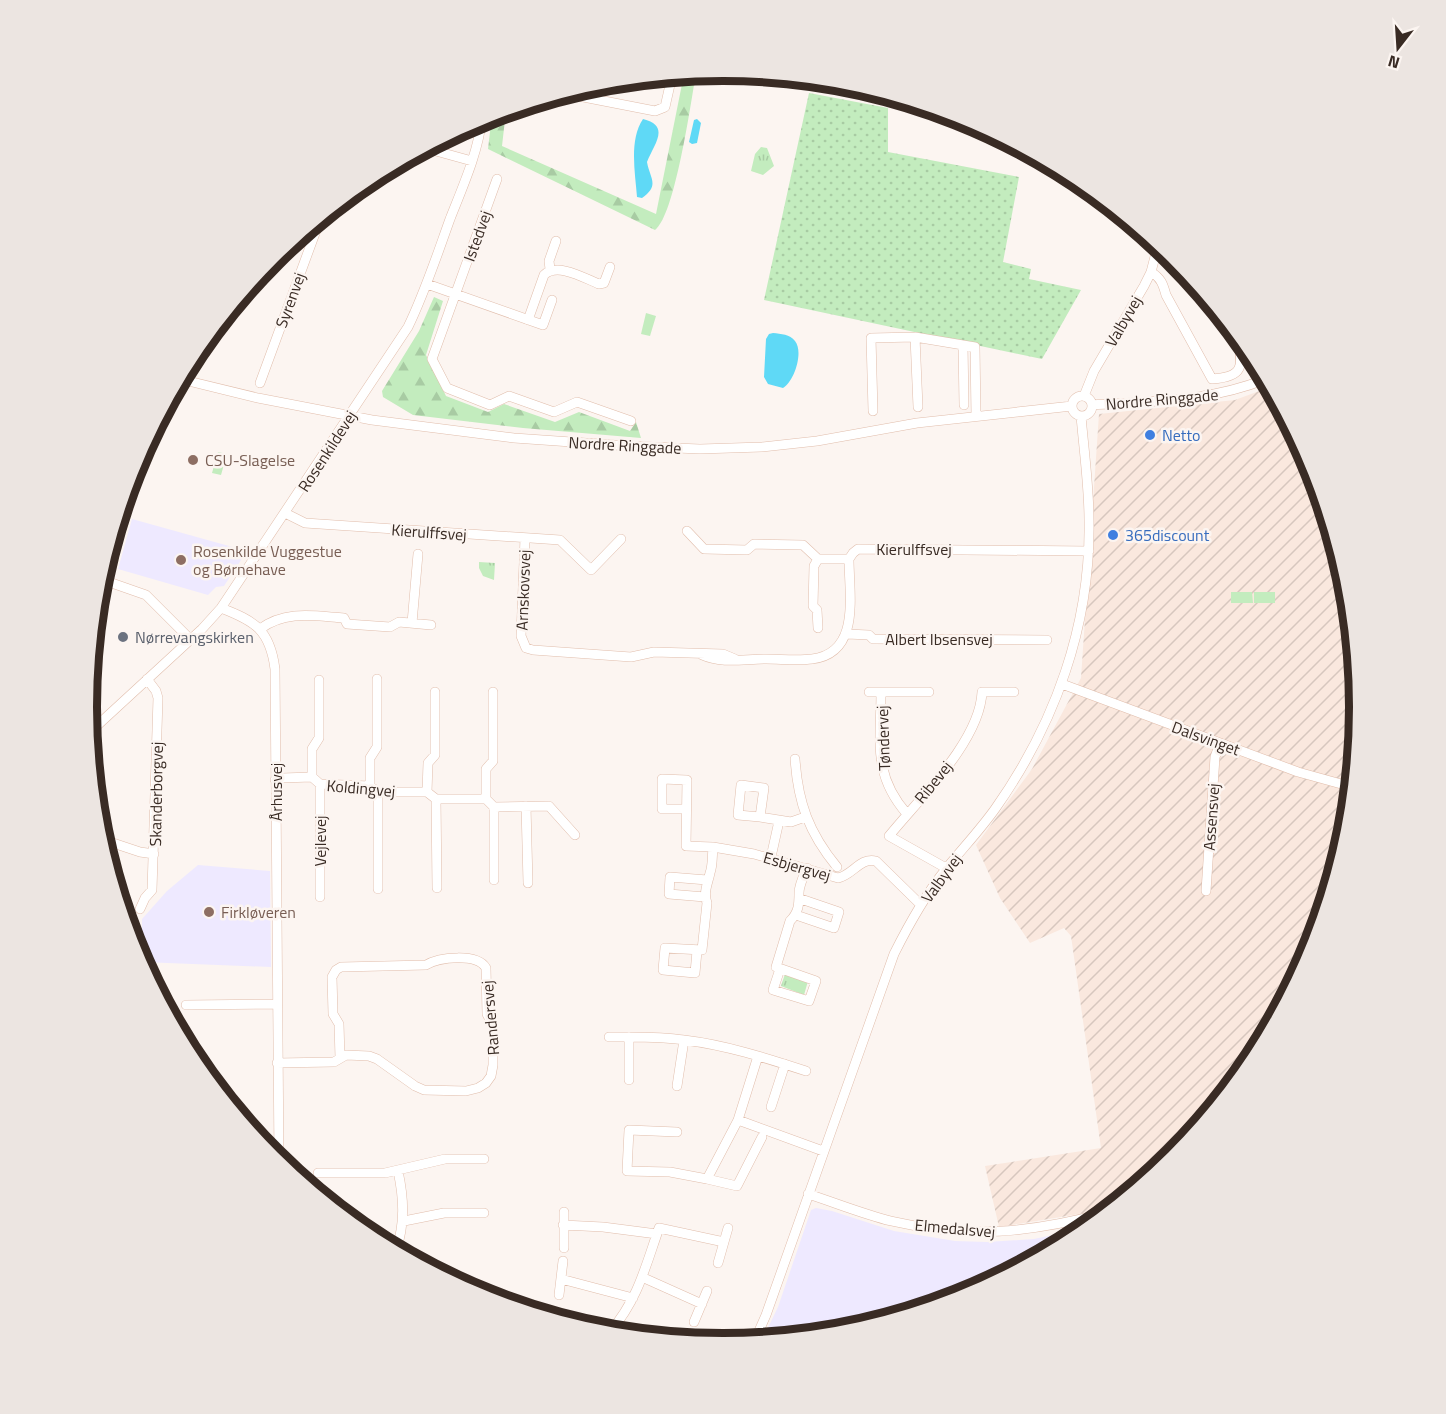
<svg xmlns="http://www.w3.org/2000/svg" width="1446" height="1414" viewBox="0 0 1446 1414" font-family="'Titillium Web',sans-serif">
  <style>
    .industrial { fill: url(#industrial-furrows) }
    .education { fill: #eee9ff }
    .grass { fill: #c3ecbe }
    .forest { fill: url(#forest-firs) }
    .park { fill: url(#park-tufts) }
    .garden { fill: url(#garden-dots) }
    .water { fill: #5fd9f6 }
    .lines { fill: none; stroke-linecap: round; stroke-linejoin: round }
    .minor-casing { stroke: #e1bdab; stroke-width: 10 }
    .minor { stroke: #fff; stroke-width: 9 }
    .shop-dot { fill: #3f7fe0; stroke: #fcf5f1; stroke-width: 2 }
    .education-dot { fill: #8d6e63; stroke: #fcf5f1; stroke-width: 2 }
    .worship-dot { fill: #6b7280; stroke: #fcf5f1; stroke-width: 2 }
    .labels { text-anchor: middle; stroke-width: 5; stroke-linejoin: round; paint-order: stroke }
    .street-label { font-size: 16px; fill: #392b24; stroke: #fcf5f1 }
    .shop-label { font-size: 16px; fill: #366cbe; stroke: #fcf5f1; text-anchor: start }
    .education-label { font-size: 16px; fill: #785e54; stroke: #fcf5f1; text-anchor: start }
    .worship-label { font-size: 16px; fill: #5b616d; stroke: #fcf5f1; text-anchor: start }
    .rim { fill: none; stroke: #392b24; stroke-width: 8 }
  </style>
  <defs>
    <pattern id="industrial-furrows" width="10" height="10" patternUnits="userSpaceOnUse" patternTransform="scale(1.5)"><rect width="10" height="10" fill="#fae8de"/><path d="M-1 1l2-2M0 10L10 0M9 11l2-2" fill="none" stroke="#d7c7be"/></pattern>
    <pattern id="forest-firs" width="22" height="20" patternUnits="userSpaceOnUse" patternTransform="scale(1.5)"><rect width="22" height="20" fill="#c3ecbe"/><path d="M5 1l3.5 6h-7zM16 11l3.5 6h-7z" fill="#a8cba3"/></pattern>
    <pattern id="park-tufts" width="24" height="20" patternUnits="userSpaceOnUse" patternTransform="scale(1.5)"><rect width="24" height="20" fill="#c3ecbe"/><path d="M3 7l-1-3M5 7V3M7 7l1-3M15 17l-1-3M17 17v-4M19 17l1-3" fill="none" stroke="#a8cba3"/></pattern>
    <pattern id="garden-dots" width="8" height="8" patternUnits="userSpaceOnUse" patternTransform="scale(1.5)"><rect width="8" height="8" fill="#c3ecbe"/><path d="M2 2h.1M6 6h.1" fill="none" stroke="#a8cba3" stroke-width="1.8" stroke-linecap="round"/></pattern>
  </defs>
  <rect width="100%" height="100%" fill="#fcf5f1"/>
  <!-- industrial -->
  <path class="industrial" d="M 1270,387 L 1311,464 L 1347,583 L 1359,707 L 1347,832 L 1311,951 L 1252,1061 L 1173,1157 L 1110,1209 L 999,1227 L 985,1166 L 1101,1148 L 1071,936 L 1064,928 L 1030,943 L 1000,898 L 976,845 L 1032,769 L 1081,678 L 1099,414 L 1235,400 Z"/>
  <!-- education -->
  <path class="education" d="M 132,519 L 247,551 L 224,586 L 216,587 L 208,595 L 118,569 Z
    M 198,865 L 270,871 L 271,967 L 142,962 L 142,919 L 167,891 Z
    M 816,1208 L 832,1211 L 894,1231 L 955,1241 L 987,1242 L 1034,1239 L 1086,1228 L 1076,1236 L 966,1295 L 847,1331 L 762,1340 L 778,1307 L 811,1210 Z"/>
  <!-- grass -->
  <path class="grass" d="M 646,313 L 656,316 L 650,336 L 641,334 Z
    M 218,452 L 227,454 L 221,475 L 212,473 Z
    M 1231,592 L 1252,592 L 1253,603 L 1231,603 Z
    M 1254,592 L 1275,592 L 1275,603 L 1254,603 Z"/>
  <!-- forest -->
  <path class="forest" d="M 696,73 C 691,102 675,216 655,230 L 488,149 L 492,115 L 506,111 L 502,146 L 656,214 L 684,74 Z
    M 434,297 L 443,301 L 426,355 L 446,396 L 488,412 L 504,404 L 555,422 L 579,412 L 630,431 L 636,422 L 641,438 L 523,428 L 413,415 L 383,397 L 382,391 L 419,331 Z"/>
  <!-- park -->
  <path class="park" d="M 761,147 L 767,148 L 774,166 L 763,175 L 751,171 L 755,154 Z
    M 479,562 L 495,563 L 494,580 L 483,576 L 479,568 Z
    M 785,974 L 808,981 L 804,995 L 781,986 Z"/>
  <!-- garden -->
  <path class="garden" d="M 809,93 L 888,108 L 888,152 L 1019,177 L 1003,262 L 1031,269 L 1029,279 L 1081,290 L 1042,359 L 764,300 Z"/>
  <!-- water -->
  <path class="water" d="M 643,119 C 671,126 654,144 647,162 C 650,179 660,185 642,198 L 637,197 C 635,172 629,140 643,119 Z
    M 697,119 L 701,123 L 697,143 L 692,144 L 689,142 L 694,120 Z
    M 773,333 C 781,334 790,334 795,341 C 804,352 794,382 783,388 L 768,384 L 764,377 L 766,339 L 769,334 Z"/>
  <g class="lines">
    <!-- minor casing -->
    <g class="minor-casing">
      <path id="minor" d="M 563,93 L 655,111 L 665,107 L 672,76
        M 425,148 L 472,161
        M 497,179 L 432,359 L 447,388 L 490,405 L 509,396 L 554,412 L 577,402 L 631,421
        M 550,269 L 549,261 L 556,241
        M 1151,272 C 1161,278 1163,284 1166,295 L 1212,379 C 1246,377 1242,365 1238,337
        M 427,284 L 543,325 L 552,300
        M 528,320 L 544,275 C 557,262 584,278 599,284 L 604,283 L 610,267
        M 915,337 L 918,407
        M 963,345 L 964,405
        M 1241,358 L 1255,359
        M 180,379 L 258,398 L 372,420 L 514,438 L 629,446 L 700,449 L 762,447 L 817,441 L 917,423 L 1072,406
        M 260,383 L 321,217
        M1072 406a10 10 0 1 1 20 0a10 10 0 1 1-20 0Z
        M 1084,396 L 1094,371 L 1144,286 L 1151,272 L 1158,245
        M 1092,405 C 1154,401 1208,402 1266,379
        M 873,411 L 871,338 L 915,337 L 975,347 L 976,416
        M 285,513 L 305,523 L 560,540 L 591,570 L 621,539
        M 687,531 L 704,549 L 747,550 L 754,544 L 803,545 L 818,559 L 849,559
        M 525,538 L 521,636 L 526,648 L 533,650 L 631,657 L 654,652 L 723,654 L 735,659
        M 849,559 L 853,553 L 858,549 L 1089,551
        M 106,581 L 146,595 L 190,639
        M 97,602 L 106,581 L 130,495
        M 221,608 C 255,621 270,630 275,669 L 279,1162
        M 412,623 L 418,554
        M 818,628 L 817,610 L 813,606 L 814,566 L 818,559
        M 260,629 C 286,610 314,616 344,618 L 347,624 L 390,627 L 399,622 L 431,625
        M 847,634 L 869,635 L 873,639 L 1047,640
        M 702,655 C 722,664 744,659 766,659 C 781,659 797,661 812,659 C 861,653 849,595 849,559
        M 1062,684 L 1298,772 L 1352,787
        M 869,692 L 929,692
        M 881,692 C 881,741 872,774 907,814
        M 89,733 L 202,629 L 221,608 L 408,327 C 425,292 437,255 450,219 C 463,186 478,153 482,118
        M 795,759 C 798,803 809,833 837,867
        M 312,777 L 312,749 L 319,738 L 319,680
        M 275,780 L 282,778 L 312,777 L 320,784 L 370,786 L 378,792 L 427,792 L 436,799 L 486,799 L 494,807 L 549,806 L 575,835
        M 370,786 L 370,758 L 377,747 L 377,679
        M 378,792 L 378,889
        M 427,792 L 428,763 L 435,755 L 435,692
        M 436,799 L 437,888
        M 486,799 L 486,769 L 493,761 L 493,692
        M 526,806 L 528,883
        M 494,807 L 494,880
        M 686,809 L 662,809 L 662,779 L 687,780 L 686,846 L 713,847 L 754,854 L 838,878 C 853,875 860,857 876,861 L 921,905
        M 760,817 L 738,815 L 741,785 L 764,788 L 760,817 L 791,822 L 805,817
        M 101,839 L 140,852 L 154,854
        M 771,857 L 779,821
        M 946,868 L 889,836 C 919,799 980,741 982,692 L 1014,692
        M 1206,891 L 1215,757 L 1220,743
        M 320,897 L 320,784
        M 705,897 L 669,894 L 670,877 L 707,880
        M 140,909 L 145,898 L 152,890 L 158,698 L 156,691 L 147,679
        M 796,915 L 834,928 L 839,912 L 801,899
        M 697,951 L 695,973 L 663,970 L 665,948 L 702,950 L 707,903 C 703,892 708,883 710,873 C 713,865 712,855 713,847
        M 780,969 L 773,990 L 809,1001 L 816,981 L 776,967 L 790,921 C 799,912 799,904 799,893 C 799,885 804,875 807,868
        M 186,1005 L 277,1004
        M 609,1037 C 634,1037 659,1036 684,1040 C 726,1045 766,1058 806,1071
        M 277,1063 L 334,1062 L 346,1055 L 369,1056 L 377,1059 L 415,1086 L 424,1090 L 466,1091 L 478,1088 L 486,1083 L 491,1076 L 493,1065 L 493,1025 L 487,1014 L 486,968 C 477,953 439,957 426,965 L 341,967 L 336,970 L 332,977 L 333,1014 L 339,1024 L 340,1058
        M 629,1080 L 629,1037
        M 677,1086 L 684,1040
        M 771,1107 L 785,1064
        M 738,1120 L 758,1056
        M 677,1132 L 629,1130 L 627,1171 L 670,1172 L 707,1179 L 738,1120 L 823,1151
        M 318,1173 L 385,1173 L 445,1159 L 484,1159
        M 707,1179 L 737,1186 L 762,1137
        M 808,1194 C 836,1203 863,1214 891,1221 C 969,1239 1029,1233 1105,1213
        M 564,1212 L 564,1248
        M 404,1221 L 444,1213 L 484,1213
        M 563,1225 L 603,1227 L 657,1234
        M 396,1251 C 405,1223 404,1199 398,1171
        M 411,1259 L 475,1290
        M 718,1263 L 728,1228
        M 644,1278 L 702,1304
        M 561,1279 L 633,1298
        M 559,1295 L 563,1261
        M 694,1322 L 707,1291
        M 617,1325 L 631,1334
        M 610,1332 C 638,1299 645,1268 659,1228 L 724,1242
        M 755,1340 L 766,1315 L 894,954 C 909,924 925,895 946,869 C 962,849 980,830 995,809 C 1055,724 1091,625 1089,520 C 1089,486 1084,451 1081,416"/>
    </g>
    <!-- minor -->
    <use href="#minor" class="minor"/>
  </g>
  <!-- markers -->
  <g class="shop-dot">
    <circle cx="1150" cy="435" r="6"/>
    <circle cx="1113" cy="535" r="6"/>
  </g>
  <g class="education-dot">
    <circle cx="193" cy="460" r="6"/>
    <circle cx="181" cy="560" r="6"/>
    <circle cx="209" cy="912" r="6"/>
  </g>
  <circle class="worship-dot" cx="123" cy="637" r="6"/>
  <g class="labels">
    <!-- street labels -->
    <g class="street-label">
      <text transform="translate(477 236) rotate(-70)" y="6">Istedvej</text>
      <text transform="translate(290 300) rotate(-70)" y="6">Syrenvej</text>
      <text transform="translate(1123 321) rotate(-60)" y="6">Valbyvej</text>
      <text transform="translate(1162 399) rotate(-5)" y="6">Nordre Ringgade</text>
      <text transform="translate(625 445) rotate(3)" y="6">Nordre Ringgade</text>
      <text transform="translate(327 451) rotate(-57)" y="6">Rosenkildevej</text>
      <text transform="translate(429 532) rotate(4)" y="6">Kierulffsvej</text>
      <text x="914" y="555">Kierulffsvej</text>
      <text transform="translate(523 590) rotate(-88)" y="6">Arnskovsvej</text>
      <text x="939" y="645">Albert Ibsensvej</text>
      <text transform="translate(883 738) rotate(-92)" y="6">Tøndervej</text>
      <text transform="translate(1206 738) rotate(20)" y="6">Dalsvinget</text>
      <text transform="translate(933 782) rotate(-51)" y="6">Ribevej</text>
      <text transform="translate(361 788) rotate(5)" y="6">Koldingvej</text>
      <text transform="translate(276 792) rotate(-90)" y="6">Århusvej</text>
      <text transform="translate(156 794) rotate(-89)" y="6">Skanderborgvej</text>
      <text transform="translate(1211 817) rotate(-86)" y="6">Assensvej</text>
      <text transform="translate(320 841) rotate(-90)" y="6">Vejlevej</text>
      <text transform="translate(797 866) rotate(16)" y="6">Esbjergvej</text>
      <text transform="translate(941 878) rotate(-54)" y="6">Valbyvej</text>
      <text transform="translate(490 1018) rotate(-95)" y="6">Randersvej</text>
      <text transform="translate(955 1228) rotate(5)" y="6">Elmedalsvej</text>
    </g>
    <!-- shop labels -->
    <g class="shop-label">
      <text x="1162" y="441">Netto</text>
      <text x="1125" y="541">365discount</text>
    </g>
    <!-- education labels -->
    <g class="education-label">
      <text x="205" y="466">CSU-Slagelse</text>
      <text x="193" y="557">Rosenkilde Vuggestue<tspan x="193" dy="18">og Børnehave</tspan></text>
      <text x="221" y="918">Firkløveren</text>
    </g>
    <!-- worship labels -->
    <g class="worship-label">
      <text x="135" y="643">Nørrevangskirken</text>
    </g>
  </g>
  <!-- crop -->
  <path d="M0 0H1446V1414H0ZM97 707a626 626 0 1 1 1252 0a626 626 0 1 1-1252 0Z" fill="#ece5e1" fill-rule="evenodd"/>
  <path class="rim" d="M97 707a626 626 0 1 1 1252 0a626 626 0 1 1-1252 0Z"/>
  <!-- north arrow -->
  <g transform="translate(1398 48) rotate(197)" stroke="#fcf5f1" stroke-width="4.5" paint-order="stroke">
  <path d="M0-4.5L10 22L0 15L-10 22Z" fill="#392b24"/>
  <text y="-9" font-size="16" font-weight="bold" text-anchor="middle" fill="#392b24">N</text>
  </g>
</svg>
